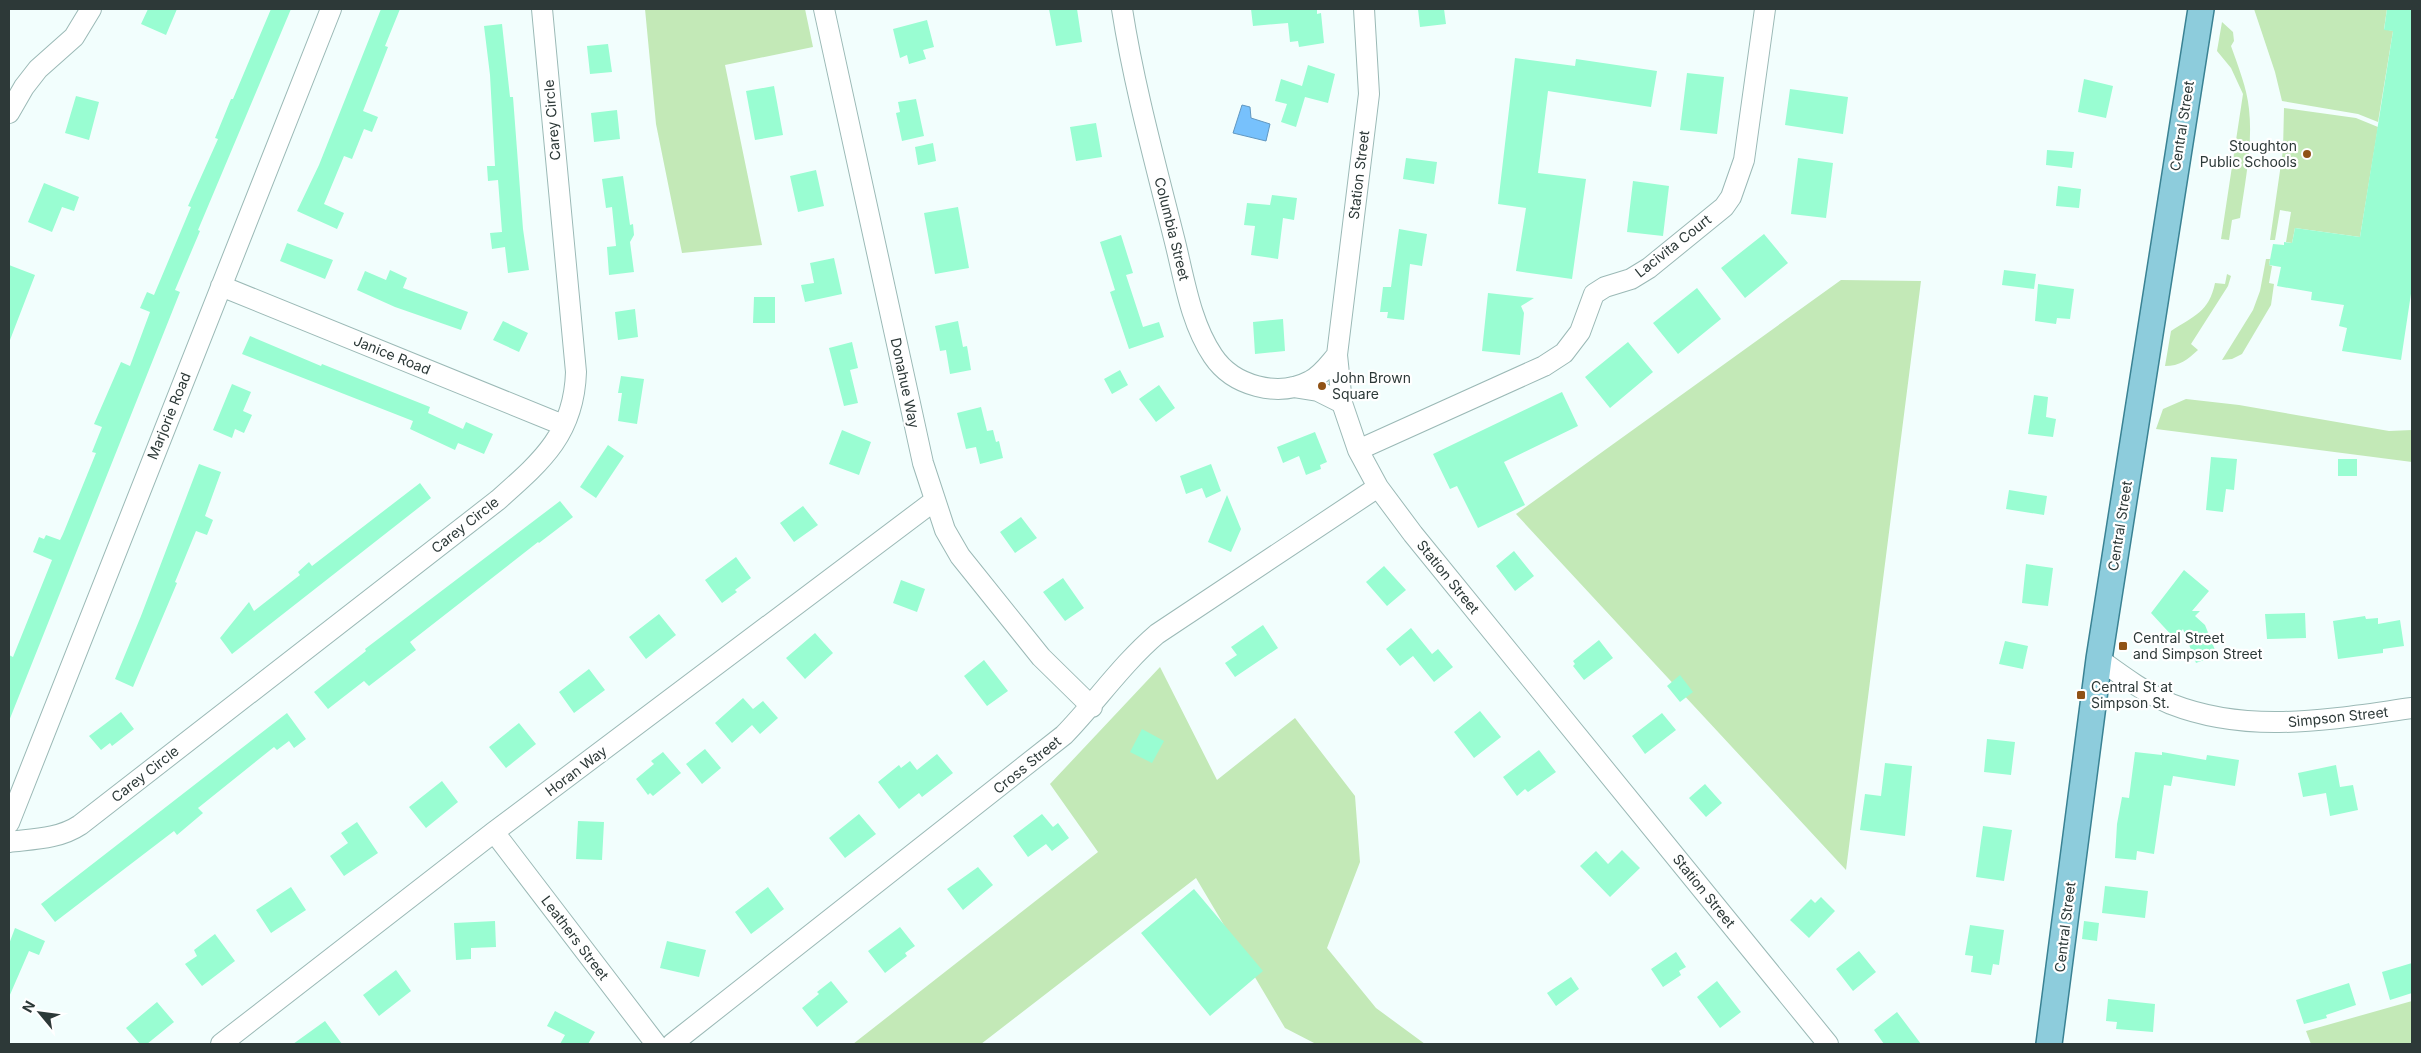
<svg xmlns="http://www.w3.org/2000/svg" width="2421" height="1053" viewBox="0 0 2421 1053" font-family="Inter,sans-serif">
  <style>
    .green { fill: #c3e9b7 }
    .water { fill: #77c1fc; stroke: #6198c1 }
    .building { fill: #99fdd2 }
    .lines { fill: none; stroke-linecap: round; stroke-linejoin: round }
    .minor-casing { stroke: #9bb9b6; stroke-width: 22 }
    .major-casing { stroke: #3a8293; stroke-width: 28 }
    .minor { stroke: #fff; stroke-width: 20 }
    .major { stroke: #8dccdc; stroke-width: 25 }
    .poi-dot { fill: #905216; stroke: #fff; stroke-width: 2 }
    .labels { text-anchor: middle; stroke-width: 4.5; stroke-linejoin: round; paint-order: stroke }
    .street-label { font-size: 14px; fill: #2d3938; stroke: #fff }
    .poi-label { font-size: 14px; fill: #2d3938; stroke: #fff; text-anchor: start }
  </style>
  <rect width="100%" height="100%" fill="#f2fefd"/>
  <!-- green -->
  <path class="green" d="M 645,9 L 805,9 L 813,47 L 725,65 L 762,245 L 682,253 L 656,124 Z
    M 2254,9 L 2387,9 L 2384,29 L 2393,31 L 2378,122 L 2358,114 L 2282,101 L 2275,72 Z
    M 2222,22 L 2233,32 L 2234,41 L 2231,46 C 2238,66 2247,88 2249,109 C 2253,145 2245,182 2240,218 L 2232,220 L 2229,240 L 2221,239 L 2243,94 L 2231,68 L 2217,51 Z
    M 2284,108 L 2356,118 L 2378,127 L 2360,237 L 2295,228 L 2292,243 L 2286,242 L 2291,212 L 2280,210 L 2275,240 L 2270,240 L 2283,150 Z
    M 2266,259 L 2270,259 L 2269,265 L 2272,266 L 2269,283 L 2274,284 L 2271,305 L 2242,354 L 2232,359 L 2222,360 L 2253,310 L 2260,291 Z
    M 2227,274 L 2231,276 L 2228,286 L 2191,344 L 2198,350 C 2187,360 2180,366 2165,366 L 2171,331 C 2194,316 2209,312 2215,283 L 2225,284 Z
    M 1841,280 L 1921,281 L 1846,870 L 1516,514 Z
    M 2186,399 L 2239,405 L 2389,431 L 2412,430 L 2412,462 L 2156,429 L 2163,409 Z
    M 1160,667 L 1217,780 L 1295,718 L 1355,796 L 1360,862 L 1327,948 L 1376,1008 L 1425,1044 L 1316,1044 L 1285,1028 L 1196,878 L 981,1044 L 853,1044 L 1098,852 L 1050,784 Z
    M 2412,1001 L 2412,1044 L 2311,1044 L 2306,1031 Z"/>
  <!-- water -->
  <path class="water" d="M 1242,105 L 1250,107 L 1251,118 L 1270,124 L 1266,141 L 1233,133 Z"/>
  <!-- building -->
  <path class="building" d="M 148,9 L 177,9 L 166,35 L 141,24 Z
    M 271,9 L 291,9 L 198,230 L 200,231 L 175,290 L 180,292 L 9,721 L 9,655 L 13,657 L 52,560 L 33,552 L 39,537 L 44,539 L 46,535 L 60,540 L 63,534 L 96,453 L 92,452 L 102,427 L 94,424 L 121,362 L 130,366 L 150,312 L 140,308 L 147,292 L 154,295 L 191,207 L 188,206 L 218,139 L 215,138 L 231,99 L 233,99 Z
    M 381,9 L 400,9 L 385,46 L 388,47 L 363,111 L 378,117 L 372,132 L 364,129 L 352,159 L 344,156 L 324,204 L 344,213 L 337,229 L 297,211 L 319,165 Z
    M 1049,9 L 1077,9 L 1082,42 L 1056,46 Z
    M 1251,9 L 1317,9 L 1317,14 L 1321,13 L 1324,43 L 1299,47 L 1298,41 L 1290,42 L 1288,23 L 1253,26 Z
    M 1418,9 L 1444,9 L 1446,24 L 1420,27 Z
    M 2387,9 L 2412,9 L 2412,287 L 2401,360 L 2342,351 L 2347,328 L 2339,326 L 2344,305 L 2311,300 L 2312,292 L 2277,286 L 2281,267 L 2269,265 L 2273,244 L 2284,245 L 2284,242 L 2292,243 L 2295,228 L 2360,237 L 2393,31 L 2384,30 Z
    M 927,20 L 934,47 L 923,50 L 926,59 L 909,64 L 907,55 L 900,58 L 893,29 Z
    M 502,24 L 510,97 L 513,97 L 523,229 L 529,270 L 508,273 L 505,247 L 492,249 L 490,233 L 502,232 L 498,180 L 488,181 L 487,166 L 495,166 L 490,75 L 484,26 Z
    M 608,44 L 612,72 L 590,74 L 587,46 Z
    M 1515,58 L 1575,66 L 1576,59 L 1657,71 L 1651,107 L 1548,91 L 1538,173 L 1586,179 L 1572,279 L 1516,271 L 1526,208 L 1498,204 Z
    M 1308,65 L 1335,74 L 1328,103 L 1305,97 L 1296,127 L 1281,122 L 1287,104 L 1275,101 L 1281,79 L 1302,86 Z
    M 1687,73 L 1724,77 L 1717,134 L 1680,130 Z
    M 2084,79 L 2113,86 L 2106,118 L 2078,112 Z
    M 774,86 L 783,135 L 755,140 L 746,91 Z
    M 1790,89 L 1848,97 L 1843,134 L 1785,125 Z
    M 76,96 L 99,102 L 89,140 L 65,133 Z
    M 916,99 L 924,136 L 902,141 L 896,113 L 900,112 L 898,102 Z
    M 617,110 L 620,139 L 594,142 L 591,113 Z
    M 1096,123 L 1102,157 L 1076,161 L 1070,127 Z
    M 933,143 L 936,161 L 918,165 L 915,147 Z
    M 2047,150 L 2074,152 L 2072,168 L 2046,165 Z
    M 1406,158 L 1437,162 L 1434,184 L 1403,179 Z
    M 1798,158 L 1833,163 L 1826,218 L 1791,214 Z
    M 816,170 L 824,206 L 798,212 L 790,176 Z
    M 623,176 L 630,225 L 633,224 L 634,235 L 630,242 L 634,272 L 609,275 L 607,247 L 616,246 L 612,207 L 606,208 L 602,179 Z
    M 1633,181 L 1669,186 L 1663,236 L 1627,232 Z
    M 44,183 L 79,197 L 74,211 L 62,207 L 52,232 L 28,222 Z
    M 2058,186 L 2081,189 L 2079,208 L 2056,206 Z
    M 1272,195 L 1297,198 L 1294,220 L 1283,218 L 1278,259 L 1251,255 L 1255,226 L 1244,225 L 1247,203 L 1270,205 Z
    M 958,207 L 969,268 L 935,274 L 924,213 Z
    M 1399,229 L 1427,234 L 1422,266 L 1410,264 L 1404,320 L 1387,318 L 1388,312 L 1380,312 L 1383,287 L 1391,287 Z
    M 1764,234 L 1788,263 L 1745,298 L 1721,268 Z
    M 1121,235 L 1133,273 L 1126,275 L 1143,327 L 1159,322 L 1164,337 L 1129,349 L 1110,292 L 1115,290 L 1100,242 Z
    M 287,243 L 333,260 L 325,279 L 280,261 Z
    M 834,258 L 842,294 L 805,302 L 801,285 L 814,283 L 810,263 Z
    M 9,265 L 35,275 L 10,340 L 9,339 Z
    M 390,270 L 407,278 L 403,288 L 468,312 L 461,330 L 395,307 L 357,290 L 365,271 L 386,280 Z
    M 2004,270 L 2036,274 L 2034,289 L 2002,285 Z
    M 2038,284 L 2074,289 L 2070,319 L 2057,318 L 2056,324 L 2035,321 Z
    M 1697,288 L 1721,319 L 1678,354 L 1653,323 Z
    M 1488,293 L 1534,298 L 1521,306 L 1524,313 L 1520,355 L 1482,351 Z
    M 754,297 L 775,297 L 775,323 L 753,323 Z
    M 635,309 L 638,337 L 618,340 L 615,312 Z
    M 1283,319 L 1285,351 L 1255,354 L 1253,322 Z
    M 503,321 L 528,333 L 519,352 L 493,340 Z
    M 958,321 L 963,347 L 967,346 L 971,370 L 950,374 L 946,350 L 940,351 L 935,326 Z
    M 250,336 L 321,366 L 322,364 L 430,407 L 428,413 L 463,429 L 466,422 L 493,434 L 484,454 L 458,443 L 455,450 L 410,429 L 413,421 L 242,354 Z
    M 852,342 L 858,368 L 850,370 L 858,403 L 844,406 L 829,348 Z
    M 1628,342 L 1653,372 L 1610,408 L 1585,377 Z
    M 1120,370 L 1128,385 L 1112,394 L 1104,379 Z
    M 621,376 L 644,379 L 637,424 L 618,421 L 622,393 L 618,393 Z
    M 232,384 L 251,392 L 243,411 L 252,415 L 244,433 L 235,429 L 232,438 L 213,430 Z
    M 1159,385 L 1175,408 L 1156,422 L 1139,399 Z
    M 1562,392 L 1578,426 L 1504,462 L 1525,505 L 1478,528 L 1457,486 L 1450,489 L 1433,454 Z
    M 2034,395 L 2048,397 L 2046,417 L 2056,419 L 2053,437 L 2028,434 Z
    M 981,407 L 987,431 L 993,430 L 996,442 L 999,441 L 1003,458 L 980,464 L 976,447 L 966,449 L 957,413 Z
    M 842,430 L 871,442 L 859,475 L 829,464 Z
    M 1315,432 L 1327,462 L 1320,465 L 1321,469 L 1306,475 L 1299,456 L 1283,463 L 1277,447 Z
    M 608,445 L 624,456 L 596,498 L 580,487 Z
    M 2211,457 L 2237,459 L 2234,490 L 2226,489 L 2223,512 L 2206,510 Z
    M 2338,459 L 2357,459 L 2357,476 L 2338,476 Z
    M 199,464 L 221,472 L 205,516 L 213,520 L 207,535 L 196,531 L 175,582 L 177,583 L 133,687 L 115,679 L 141,616 Z
    M 1211,464 L 1221,491 L 1206,498 L 1202,488 L 1186,494 L 1180,476 Z
    M 420,483 L 431,498 L 232,654 L 220,638 L 249,602 L 254,611 L 300,575 L 298,572 L 309,562 L 312,566 Z
    M 2009,490 L 2047,496 L 2044,515 L 2006,509 Z
    M 1227,495 L 1241,529 L 1231,552 L 1208,542 Z
    M 560,501 L 573,517 L 539,543 L 538,542 L 410,642 L 416,650 L 369,686 L 364,681 L 328,709 L 314,692 L 366,651 L 365,649 Z
    M 803,506 L 818,525 L 794,542 L 780,523 Z
    M 1021,517 L 1037,538 L 1015,553 L 1000,532 Z
    M 1514,551 L 1534,576 L 1515,591 L 1496,566 Z
    M 736,557 L 751,578 L 735,590 L 737,592 L 722,603 L 705,580 Z
    M 2026,564 L 2053,568 L 2048,606 L 2022,603 Z
    M 1384,566 L 1406,590 L 1387,606 L 1366,582 Z
    M 2184,570 L 2209,591 L 2192,611 L 2200,611 L 2195,616 L 2205,625 L 2217,655 L 2196,663 L 2183,629 L 2175,639 L 2151,613 Z
    M 1063,578 L 1084,608 L 1065,621 L 1043,592 Z
    M 901,580 L 925,589 L 917,612 L 893,603 Z
    M 2305,613 L 2306,638 L 2267,639 L 2265,614 Z
    M 659,614 L 676,635 L 646,659 L 629,637 Z
    M 2365,616 L 2366,619 L 2378,618 L 2378,624 L 2400,620 L 2404,646 L 2383,649 L 2383,653 L 2338,659 L 2333,621 Z
    M 1263,625 L 1278,648 L 1235,677 L 1225,663 L 1237,655 L 1231,647 Z
    M 1411,628 L 1432,654 L 1438,649 L 1453,667 L 1434,682 L 1413,656 L 1400,666 L 1386,649 Z
    M 815,633 L 833,653 L 805,679 L 786,658 Z
    M 1599,640 L 1613,658 L 1584,680 L 1573,666 L 1575,664 L 1573,661 Z
    M 2005,641 L 2028,646 L 2023,669 L 1999,664 Z
    M 984,660 L 1008,691 L 987,706 L 964,676 Z
    M 589,669 L 605,690 L 574,713 L 559,692 Z
    M 1680,675 L 1693,692 L 1680,702 L 1667,686 Z
    M 743,698 L 753,709 L 763,701 L 778,718 L 760,734 L 752,725 L 732,743 L 715,723 Z
    M 1480,711 L 1501,737 L 1474,758 L 1454,732 Z
    M 121,712 L 134,729 L 112,746 L 110,743 L 101,750 L 89,736 Z
    M 287,713 L 306,739 L 294,748 L 289,741 L 277,750 L 274,747 L 198,808 L 203,813 L 177,835 L 174,831 L 55,922 L 41,904 Z
    M 1662,713 L 1676,730 L 1645,754 L 1632,736 Z
    M 519,723 L 536,744 L 506,768 L 489,747 Z
    M 1142,729 L 1164,741 L 1152,763 L 1130,752 Z
    M 1987,739 L 2015,742 L 2011,775 L 1984,772 Z
    M 705,749 L 721,768 L 702,784 L 686,764 Z
    M 1539,750 L 1556,772 L 1528,792 L 1525,789 L 1517,796 L 1503,777 Z
    M 663,752 L 681,773 L 653,796 L 650,793 L 648,795 L 636,779 L 654,764 L 651,761 Z
    M 2135,752 L 2162,755 L 2162,752 L 2206,760 L 2207,755 L 2239,760 L 2235,786 L 2173,776 L 2171,786 L 2164,785 L 2154,854 L 2137,851 L 2136,860 L 2115,858 L 2117,824 L 2122,797 L 2129,798 Z
    M 937,754 L 953,773 L 922,797 L 919,793 L 899,809 L 878,782 L 899,765 L 901,768 L 910,761 L 917,770 Z
    M 1885,763 L 1912,766 L 1905,836 L 1860,830 L 1865,794 L 1881,796 Z
    M 2336,765 L 2340,787 L 2353,785 L 2358,810 L 2330,816 L 2326,793 L 2303,797 L 2298,773 Z
    M 442,781 L 458,802 L 426,828 L 409,807 Z
    M 1705,784 L 1722,803 L 1706,817 L 1689,798 Z
    M 859,814 L 876,834 L 845,858 L 829,838 Z
    M 1042,814 L 1053,827 L 1058,823 L 1069,838 L 1052,851 L 1046,844 L 1028,857 L 1013,836 Z
    M 578,821 L 604,822 L 602,860 L 576,859 Z
    M 357,822 L 378,853 L 344,876 L 330,856 L 348,843 L 341,833 Z
    M 1983,826 L 2012,830 L 2004,881 L 1976,877 Z
    M 1622,850 L 1640,868 L 1610,897 L 1580,866 L 1596,851 L 1608,864 Z
    M 978,867 L 993,885 L 963,910 L 947,889 Z
    M 2105,886 L 2148,891 L 2145,918 L 2102,913 Z
    M 291,887 L 306,910 L 271,933 L 256,910 Z
    M 768,887 L 784,909 L 751,934 L 735,912 Z
    M 1194,889 L 1263,971 L 1210,1016 L 1141,933 Z
    M 1821,897 L 1835,911 L 1809,938 L 1790,920 L 1811,899 L 1815,903 Z
    M 495,921 L 496,947 L 471,948 L 471,959 L 456,960 L 454,923 Z
    M 2084,921 L 2099,923 L 2097,941 L 2082,939 Z
    M 1970,925 L 2004,930 L 1999,965 L 1993,964 L 1991,975 L 1971,972 L 1973,956 L 1965,955 Z
    M 900,927 L 915,946 L 905,953 L 907,956 L 885,973 L 868,951 Z
    M 15,928 L 45,941 L 39,955 L 29,951 L 9,997 L 9,944 Z
    M 215,934 L 235,961 L 202,986 L 185,964 L 197,956 L 194,950 Z
    M 667,941 L 706,950 L 699,977 L 660,968 Z
    M 1859,951 L 1876,972 L 1853,991 L 1836,969 Z
    M 1676,952 L 1686,967 L 1679,971 L 1681,975 L 1663,987 L 1651,969 Z
    M 2412,963 L 2412,993 L 2390,1000 L 2382,972 Z
    M 396,970 L 411,991 L 379,1016 L 363,995 Z
    M 1571,977 L 1579,989 L 1556,1006 L 1547,993 Z
    M 831,981 L 848,1002 L 817,1027 L 802,1008 L 819,994 L 817,992 Z
    M 1717,981 L 1741,1012 L 1720,1028 L 1697,997 Z
    M 2349,983 L 2356,1005 L 2326,1015 L 2327,1018 L 2304,1024 L 2296,1000 Z
    M 2108,999 L 2155,1004 L 2153,1032 L 2116,1029 L 2117,1022 L 2106,1021 Z
    M 157,1002 L 174,1022 L 147,1044 L 140,1044 L 126,1028 Z
    M 555,1011 L 595,1032 L 588,1044 L 560,1044 L 565,1035 L 547,1026 Z
    M 1897,1012 L 1921,1044 L 1884,1044 L 1874,1030 Z
    M 325,1021 L 342,1044 L 293,1044 Z"/>
  <g class="lines">
    <!-- minor casing -->
    <g class="minor-casing">
      <path id="minor" d="M 824,9 L 923,463 L 945,530 L 960,556 L 1041,657 L 1092,707
        M 1122,9 C 1134,86 1155,162 1174,238 C 1184,277 1190,322 1213,356 C 1233,386 1278,398 1310,381 C 1322,375 1329,364 1337,355
        M 1364,9 L 1369,94 L 1337,355 L 1342,403 L 1358,450 L 1378,487 L 1413,534 L 1828,1044
        M 9,113 L 24,87 L 38,69 L 74,37 L 91,9
        M 221,286 L 563,425
        M 1293,387 L 1318,391 L 1342,403
        M 1358,450 L 1544,366 L 1564,353 L 1580,332 L 1594,294 L 1605,287 L 1631,279 L 1649,268 L 1724,207 L 1731,197 L 1744,160 L 1765,9
        M 2099,659 C 2121,675 2145,693 2171,704 C 2250,735 2331,719 2412,708
        M 9,823 L 331,9
        M 494,832 L 656,1044
        M 9,842 C 33,839 59,839 80,825 L 498,500 C 542,461 574,434 576,372 L 542,9
        M 221,1044 L 494,832 L 934,501
        M 672,1044 L 1064,735 C 1096,702 1122,664 1157,634 L 1378,487"/>
    </g>
    <!-- major casing -->
    <g class="major-casing">
      <path id="major" d="M 2049,1044 L 2099,659 L 2201,9"/>
    </g>
    <!-- minor -->
    <use href="#minor" class="minor"/>
    <!-- major -->
    <use href="#major" class="major"/>
  </g>
  <!-- markers -->
  <g class="poi-dot">
    <circle cx="2307" cy="154" r="5"/>
    <circle cx="1322" cy="386" r="5"/>
    <rect x="2118" y="641" width="10" height="10" rx="2.5"/>
    <rect x="2076" y="690" width="10" height="10" rx="2.5"/>
  </g>
  <g class="labels">
    <!-- street labels -->
    <g class="street-label">
      <text transform="translate(552 120) rotate(-95)" y="5">Carey Circle</text>
      <text transform="translate(2182 126) rotate(-81)" y="5">Central Street</text>
      <text transform="translate(1359 175) rotate(-83)" y="5">Station Street</text>
      <text transform="translate(1172 229) rotate(76)" y="5">Columbia Street</text>
      <text transform="translate(1673 246) rotate(-38)" y="5">Lacivita Court</text>
      <text transform="translate(392 355) rotate(22)" y="5">Janice Road</text>
      <text transform="translate(905 383) rotate(78)" y="5">Donahue Way</text>
      <text transform="translate(169 416) rotate(-68)" y="5">Marjorie Road</text>
      <text transform="translate(465 525) rotate(-38)" y="5">Carey Circle</text>
      <text transform="translate(2120 526) rotate(-81)" y="5">Central Street</text>
      <text transform="translate(1448 577) rotate(51)" y="5">Station Street</text>
      <text transform="translate(2338 717) rotate(-6)" y="5">Simpson Street</text>
      <text transform="translate(1027 765) rotate(-39)" y="5">Cross Street</text>
      <text transform="translate(576 771) rotate(-37)" y="5">Horan Way</text>
      <text transform="translate(145 774) rotate(-38)" y="5">Carey Circle</text>
      <text transform="translate(1704 891) rotate(51)" y="5">Station Street</text>
      <text transform="translate(2065 927) rotate(-83)" y="5">Central Street</text>
      <text transform="translate(575 938) rotate(53)" y="5">Leathers Street</text>
    </g>
    <!-- poi labels -->
    <g class="poi-label">
      <text x="2297" y="151" text-anchor="end">Stoughton<tspan x="2297" dy="16">Public Schools</tspan></text>
      <text x="1332" y="383">John Brown<tspan x="1332" dy="16">Square</tspan></text>
      <text x="2133" y="643">Central Street<tspan x="2133" dy="16">and Simpson Street</tspan></text>
      <text x="2091" y="692">Central St at<tspan x="2091" dy="16">Simpson St.</tspan></text>
    </g>
  </g>
  <!-- border -->
  <rect width="2421" height="1053" fill="none" stroke="#2d3938" stroke-width="20"/>
  <!-- north arrow -->
  <g transform="translate(40 1013) rotate(299)" stroke="#ffffff" stroke-width="4" paint-order="stroke">
  <path d="M0-4L9 19L0 12L-9 19Z" fill="#2d3938"/>
  <text y="-8" font-size="14" font-weight="bold" text-anchor="middle" fill="#2d3938">N</text>
  </g>
</svg>
